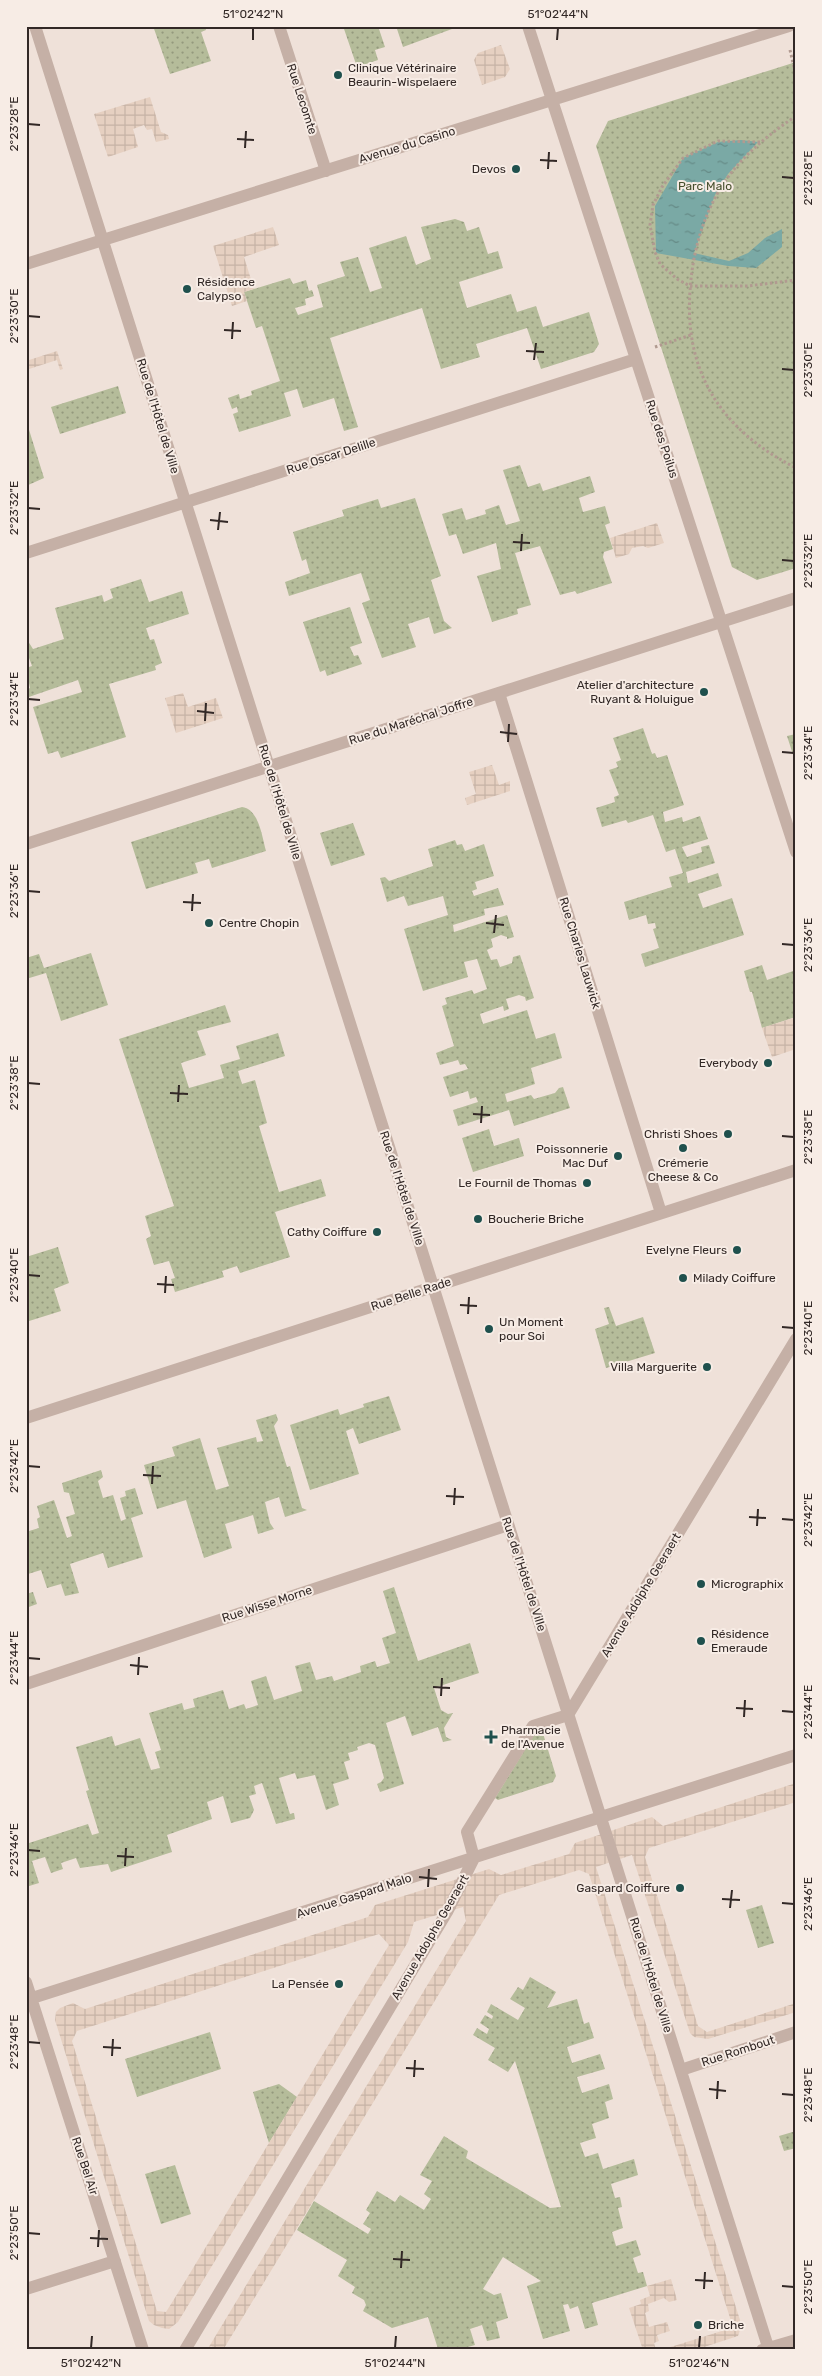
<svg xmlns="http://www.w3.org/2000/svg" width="822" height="2376" font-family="Rubik,sans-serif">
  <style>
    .grass { fill: url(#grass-dots) }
    .plaza { fill: url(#plaza-grid); fill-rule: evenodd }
    .water { fill: url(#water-ripples) }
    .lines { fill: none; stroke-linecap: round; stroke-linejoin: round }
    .path { stroke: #b19a90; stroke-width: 3; stroke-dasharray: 2.5 2.5; stroke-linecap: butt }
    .minor { stroke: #c5b0a6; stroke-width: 12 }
    .ticks { fill: none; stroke: #322826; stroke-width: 2 }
    .poi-dot { fill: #1f504d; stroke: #f7ece5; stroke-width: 2 }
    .labels { text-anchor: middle; stroke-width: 4; stroke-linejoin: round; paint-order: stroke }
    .poi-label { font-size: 12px; fill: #322826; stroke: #f7ece5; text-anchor: end }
    .street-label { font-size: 12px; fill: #322826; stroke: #f7ece5 }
    .park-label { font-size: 12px; fill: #464e2c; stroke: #f7ece5 }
    .neatline { fill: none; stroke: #322826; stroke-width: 2 }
    .ticks-label { font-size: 12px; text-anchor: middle; fill: #322826 }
  </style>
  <defs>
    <pattern id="grass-dots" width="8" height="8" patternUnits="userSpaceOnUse" patternTransform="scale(1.25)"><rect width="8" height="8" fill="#b5bc9a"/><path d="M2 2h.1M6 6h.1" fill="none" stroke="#94997d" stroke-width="1.8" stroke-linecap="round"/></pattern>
    <pattern id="plaza-grid" width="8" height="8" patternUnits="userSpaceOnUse" patternTransform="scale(1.25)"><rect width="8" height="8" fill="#e6d0c1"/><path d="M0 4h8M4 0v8" fill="none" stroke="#c6b3a6"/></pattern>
    <pattern id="water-ripples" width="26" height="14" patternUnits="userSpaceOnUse" patternTransform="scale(1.25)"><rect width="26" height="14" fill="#7aa9a5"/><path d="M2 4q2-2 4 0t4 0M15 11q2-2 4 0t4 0" fill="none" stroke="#658a86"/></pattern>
  </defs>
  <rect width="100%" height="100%" fill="#efe1d9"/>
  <!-- grass -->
  <path class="grass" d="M153,26h52l1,4 -5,2 10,29 -41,13z
    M343,26h35l7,21 -10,3 3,10 -21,7z
    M396,26h55l1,3 -49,18z
    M796,62v506l-39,12 -25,-13 -136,-421 12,-25z
    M455,219l9,3 3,9 12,-4 9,27 10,-3 5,17 -44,14 8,26 44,-14 6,18 19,-6 7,21 46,-15 10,32 -5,8 -53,17 -14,-41 -51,16 4,13 -39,12 -19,-61 -92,30 28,89 -14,4 -10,-33 -31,10 -6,-19 -13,4 7,23 -52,16 -6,-18 5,-2 -1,-5 -5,2 -4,-11 11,-4 1,5 12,-4 -1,-4 29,-10 -18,-55 -6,2 -12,-36 46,-14 3,6 13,-4 3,11 3,-1 2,6 -9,3 1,6 -11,3 3,7 25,-8 -6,-22 28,-9 -5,-14 18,-5 12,35 12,-4 -13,-40 37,-12 10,29 15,-6 -10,-32z
    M118,386l8,27 -66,21 -9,-27z
    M26,420l18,58 -18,8z
    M520,465l8,22 12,-4 3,8 47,-15 5,16 -16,6 4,14 22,-6 5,17 -5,2 8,24 -9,3 -1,5 9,26 -35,11 -2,-3 -15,4 -20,-49 -25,7 16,52 -14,4 1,5 -26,8 -15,-46 24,-7 -5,-26 -33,11 -7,-20 -7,2 -7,-22 20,-6 4,12 20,-6 -1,-4 14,-5 7,20 14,-4 -17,-51z
    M415,498l26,78 -10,4 13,41 8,7 -18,6 -5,-17 -21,7 8,23 -34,11 -20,-55 8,-3 -9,-27 -72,23 -4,-14 25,-9 -4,-14 -4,2 -9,-29 51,-16 -2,-6 36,-11 3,9z
    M141,579l8,23 33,-11 7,23 -43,14 4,12 4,-1 8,24 -7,3 1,4 -47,14 17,53 -65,21 -3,-7 -10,3 -15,-47 49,-15 -4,-12 -52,18v-8l4,-2 -4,-20 6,-2 -6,-16v-12l7,11 31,-10 -9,-31 47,-13 2,7 9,-4 -3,-9z
    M350,607l12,36 -12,4 4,9 4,-1 4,9 -35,12 -2,-6 -5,2 -17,-50z
    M643,728l9,26 3,-1 2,5 10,-3 17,50 -21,7 2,10 17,-5 1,5 17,-6 8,23 -26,8 5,10 15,-5 -1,-5 8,-2 6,18 -29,9 2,11 30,-10 4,13 -24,8 5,14 29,-10 12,37 -99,32 -4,-13 18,-6 -6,-19 3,-1 -1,-5 -7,1 -2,-9 -17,5 -5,-18 48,-15 -3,-10 14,-4 -8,-24 -9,3 -13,-37 -25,8 -2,-3 -24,7 -6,-19 19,-6 -1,-5 5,-2 -10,-25 9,-3 -2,-5 5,-2 -8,-22z
    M796,734v30l-9,-28z
    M242,807c17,2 20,30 24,44l-54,17 -3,-9 -14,4 3,10 -52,16 -15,-47z
    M353,823l12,32 -34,11 -11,-33z
    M455,840l2,5 5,-1 3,7 19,-7 10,32 -19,6 2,7 -5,2 2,5 24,-8 6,17 -20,4 1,6 -32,10 1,7 53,-17 7,22 -7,2v-2l-6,-2 -10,4 2,8 -6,3 4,10 6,-1 3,8 12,-4 1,-6 7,-2 14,43 -8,3 -1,-4 -6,-2 -13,4 3,10 -5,2 -1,-5 -23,8 3,10 44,-14 9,29 19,-6 7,25 -31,10 4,16 -30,10 2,8 24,-7 3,4 21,-6 4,-5 4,-1 7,21 -56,18 -5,-16 -51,16 -5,-16 25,-8 -2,-5 -6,2 -2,-8 -18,6 -7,-20 25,-8 -3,-5 -5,1 -2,-5 -18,5 -4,-12 18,-7 -12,-40 5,-2 -2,-6 27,-8 2,4 13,-5 -10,-30 -13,3 4,15 -45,14 -19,-62 44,-14 -5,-19 -35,10 -4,-10 -17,6 -7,-24 5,-1 4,4 44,-15 -5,-17z
    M91,953l17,52 -47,16 -15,-48 -20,6v-21l13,-4 5,14z
    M762,965l5,15 29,-10v47l-34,11 -10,-36h-2l-6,-21z
    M225,1005l6,17 -34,9 9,24 -25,8 8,25 35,-10 -4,-13 20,-6 -4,-13 42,-13 7,23 -47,15 4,13 13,-4 12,43 -8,3 20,66 42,-13 5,17 -51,16 15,45 -50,16 -3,-7 -15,5 2,6 -49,15 -4,-13 4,-1 -6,-17 -15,4 -8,-26 5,-3 -6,-20 29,-10 -55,-167z
    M489,1129l5,17 25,-8 5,18 -51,16 -11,-34z
    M58,1247l11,36 -15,6 7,22 -35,11v-65z
    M609,1307l7,19 27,-9 12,36 -49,15 -11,-39 14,-5 -5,-16z
    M389,1396l12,34 -42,14 -6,-16 -7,3 13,43 -49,16 -20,-65 48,-16 2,6 24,-8 -1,-3z
    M276,1414l2,6 -4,6 13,41 3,-1 12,42 5,2 -22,7 -6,-20 -14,5 5,21 4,6 -16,5 -5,-19 -28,9 7,24 -28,10 -18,-58 -29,9 -13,-44 31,-9 -3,-9 28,-9 16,52 13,-4 -12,-38 39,-11 1,5 6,-1 -7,-21z
    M101,1470l2,7 -5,4 5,17 10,-3 8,26 5,-2 -6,-21 6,-2 -1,-5 10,-3 8,26 -12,4 12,39 -35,11 -5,-15 -33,11 9,29 -14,3 -4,-12 -14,4 -6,-18 -13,4 -2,-52 3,9 10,-3 -2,-9 3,-2 -3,-11 17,-6 13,38 5,-2 -6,-19 9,-3 -6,-21 -5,-1 -2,-9z
    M394,1587l24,74 52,-18 9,30 -45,15 7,22 7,4 5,-1 -9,15 2,9 6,3 -9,2 -5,-15 -26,9 -7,-20 -19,7 18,61 -24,8 -3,-8 4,-2 3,-4 -9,-33 -6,-2 -12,4 1,3 -10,3 2,7 -6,2 5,17 -16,5 6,21 -13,5 -11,-35 -18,4 -2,-6 -16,5 11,36 4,-1 1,6 -19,5 -14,-41 -8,3 2,8 -7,2 5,14 -4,8 -19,5 -8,-27 -16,6 5,17 -45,16 5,17 -61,20 -3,-8 -28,4 -4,-10 -15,5 2,6 -12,4 -6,-16 -13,4 7,22 -13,4v-43l62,-20 4,11 7,-2 -13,-42 3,-1 -13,-43 36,-11 3,10 25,-8 11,32 9,-2 -5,-16 6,-2 -12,-37 33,-10 2,7 11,-3 -2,-8 30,-9 6,19 15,-5 2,5 12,-4 -7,-24 15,-5 8,24 28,-9 -7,-25 15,-4 6,18 16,-4 2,5 27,-9 -1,-6 15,-5 2,6 13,-4 -8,-25 14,-5 -13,-42z
    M33,1592l4,12 -11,4v-14z
    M537,1730h5l14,46 -3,6 -55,18 -3,-2z
    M762,1905l12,38 -16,5 -12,-38z
    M530,1977l26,15 -9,16 30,-9 7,25 5,-2 5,16 -27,9 5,16 28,-9 5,15 -28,8 5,16 27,-9 4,15 -8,3 4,16 -17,6 4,14 -16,5 5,14 13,-4 5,16 31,-10 4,16 -27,9 4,14 5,-1 2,10 -4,1 5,20 -11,4 4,14 20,-6 5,15 -8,3 5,15 5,-1 4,14 -55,17 6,22 -13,4 -7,-23 -8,3 -2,-5 -5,1 7,26 -27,8 -16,-53 14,-5 -38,-24 -20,32 11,6 7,-2 7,25 -12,4 4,16 -13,3 -5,-16 -12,4 5,16 -18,5 -19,-1 -10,-32 -36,11 -29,-17 3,-6 -2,-5 -12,-7 3,-6 -17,-11 9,-16 -50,-30 17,-29 54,33 3,-5 -8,-5 7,-11 -4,-3 11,-19 18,11 5,-7 24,15 7,-11 -7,-5 8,-13 -12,-6 24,-39 24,15 -2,7 84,50 11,-1 -46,-146 -7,11 -20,-12 7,-12 -22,-13 4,-7 10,6 2,-5 -9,-6 5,-8 7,4 1,-3 -6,-4 4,-8 27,16 7,-12 -15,-9 8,-12 5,3z
    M210,2032l11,37 -84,28 -12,-38z
    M279,2084l18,13 -28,46 -16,-51z
    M796,2131v17l-12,3 -5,-15z
    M175,2165l16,49 -30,10 -16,-50z"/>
  <!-- plaza -->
  <path class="plaza" d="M501,45l9,24 -5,8 -23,8 -8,-25 4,-7z
    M150,97l11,35 7,3 1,4 -13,3 -4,-13 -5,1 -3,-5 -11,4 5,18 -30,10 -14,-43z
    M273,227l6,18 -35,12 10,32 -10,3 3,9 -15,5 -19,-60z
    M57,351l6,18 -3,1 -3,-10 -31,10v-9z
    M657,523l7,20 -16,5 -5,-2 -11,2 -3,6 -13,4 -6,-20z
    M183,693l5,14 28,-9 7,20 -47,15 -11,-35z
    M492,765l7,20 11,-4v10l-43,14 -2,-7 11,-4 -7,-22z
    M796,1017v32l-24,8 -10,-29z
    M796,1783l-3,2 3,4v13l-147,46 -4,9 53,169 9,6 89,-29v9l-88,27 -14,-2 -4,-4 -58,-178 -36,12 144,453 1,7 -3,9 -43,14h-34l64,-20 6,-9 -142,-447 -10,-4 -80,25 -276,455h-9l1,-2 -4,-2 -4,4 259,-429 -3,-14 -49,15 -6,20 -230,380 -9,7 -7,-1 -8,-3 -5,-4 -94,-301 1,-8 4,-4 13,-5 12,6 283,-92 7,-12 114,-36 12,6 68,-21 6,-11 77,-26 11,9zM379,1934l10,11 -208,343 -15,24 -9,-1 -85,-270 5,-10z
    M671,2279l6,21 -8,2 -5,-4 -16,6 1,7 -4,2 4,14 18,-5 3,9 -13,4 2,6 -5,2 2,7h-13l-14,-42 12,-4 -1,-4 10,-4 -3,-10z"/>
  <!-- water -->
  <path class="water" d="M741,140l17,2 -30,32 -13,21 -21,58 35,8 19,-8 17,-15 17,-9v18l-26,21 -28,-2 -72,-13 -1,-47 28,-48 35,-16z"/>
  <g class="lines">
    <!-- path -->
    <path class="path" d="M790,50l6,26
      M796,116c-31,21 -62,46 -80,80 -16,30 -24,62 -26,95 -6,83 33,140 106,177
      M760,142l-42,-1 -35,17 -21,29 -9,18 -3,20 5,27 5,12 17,15 13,7h58l48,-6
      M655,347l36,-12"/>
    <!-- minor -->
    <path class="minor" d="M35,26l734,2324
      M279,26l47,145
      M528,26l268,826
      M26,264l763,-238
      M26,553l610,-194
      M499,693l162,520
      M26,844l770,-246
      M26,1418l770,-248
      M26,1684l482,-159
      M26,1982l117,368
      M26,2000l770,-245
      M681,2070l115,-38
      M26,2289l89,-28
      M185,2350l262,-438 27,-54 -7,-26 66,-106 35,-11 228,-376
      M762,2350l34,-10"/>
  </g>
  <!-- ticks -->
  <path class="ticks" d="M253,40v-12M557,40l1,-12M28,124l12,1M237,139l17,1M245,148l1,-17M540,160l17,1M548,169l1,-17M782,177l12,1M28,316l12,1M224,330l17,1M232,339l1,-17M526,351l18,1M534,360l2,-17M782,369l12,1M28,508l12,1M210,520l18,2M218,530l2,-18M513,542l17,1M521,551l1,-17M782,560l12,1M28,699l12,1M197,711l17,2M205,721l1,-18M500,732l17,2M508,742l1,-18M782,752l12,1M28,891l12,1M183,902l18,1M192,911l1,-17M486,923l18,2M494,933l2,-18M782,944l12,1M28,1083l12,1M170,1093l18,1M178,1102l1,-17M473,1114l17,1M481,1123l1,-17M782,1136l12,1M28,1275l12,1M157,1284l17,1M165,1293l1,-17M460,1305l17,1M468,1314l1,-17M782,1327l12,1M28,1466l12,1M143,1475l18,1M152,1484l1,-18M446,1496l18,1M454,1505l1,-17M749,1517l17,1M782,1519l12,1M757,1526l1,-17M28,1658l12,1M130,1665l18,2M138,1675l1,-18M433,1687l17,1M441,1696l1,-18M736,1708l17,1M782,1711l12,1M744,1717l1,-17M28,1850l12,1M117,1856l17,1M125,1866l1,-18M419,1877l18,2M428,1887l1,-18M722,1899l18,1M782,1903l12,1M730,1908l2,-18M28,2042l12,1M103,2047l18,1M112,2056l1,-17M406,2068l18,1M414,2077l1,-17M709,2089l17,2M782,2094l12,1M717,2099l1,-18M28,2233l12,1M90,2238l18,1M98,2247l1,-17M393,2259l17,1M401,2268l1,-17M695,2280l18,1M782,2286l12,1M704,2289l1,-17M91,2348l1,-12M395,2348l1,-12M699,2348l1,-12"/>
  <!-- markers -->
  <g class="poi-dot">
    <circle cx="338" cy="75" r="5"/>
    <circle cx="516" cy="169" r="5"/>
    <circle cx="187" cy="289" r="5"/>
    <circle cx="704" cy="692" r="5"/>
    <circle cx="209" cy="923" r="5"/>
    <circle cx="768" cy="1063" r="5"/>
    <circle cx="728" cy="1134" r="5"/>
    <circle cx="683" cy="1148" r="5"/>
    <circle cx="618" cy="1156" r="5"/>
    <circle cx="587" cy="1183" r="5"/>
    <circle cx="478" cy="1219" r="5"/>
    <circle cx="377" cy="1232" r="5"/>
    <circle cx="737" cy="1250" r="5"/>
    <circle cx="683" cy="1278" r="5"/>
    <circle cx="489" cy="1329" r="5"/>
    <circle cx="707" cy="1367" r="5"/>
    <circle cx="701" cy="1584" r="5"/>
    <circle cx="701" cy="1641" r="5"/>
    <path d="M488.5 1729.5h5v5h5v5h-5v5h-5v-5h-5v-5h5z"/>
    <circle cx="680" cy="1888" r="5"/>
    <circle cx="339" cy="1984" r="5"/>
    <circle cx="698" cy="2325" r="5"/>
  </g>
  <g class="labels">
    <!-- poi labels -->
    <g class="poi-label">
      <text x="348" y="72" text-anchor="start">Clinique Vétérinaire<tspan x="348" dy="14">Beaurin-Wispelaere</tspan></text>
      <text x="506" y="173">Devos</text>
      <text x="197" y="286" text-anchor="start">Résidence<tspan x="197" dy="14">Calypso</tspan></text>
      <text x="694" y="689">Atelier d'architecture<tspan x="694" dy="14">Ruyant &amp; Holuigue</tspan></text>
      <text x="219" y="927" text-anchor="start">Centre Chopin</text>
      <text x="758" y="1067">Everybody</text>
      <text x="718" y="1138">Christi Shoes</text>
      <text x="608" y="1153">Poissonnerie<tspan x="608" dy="14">Mac Duf</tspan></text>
      <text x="683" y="1167" text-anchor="middle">Crémerie<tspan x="683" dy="14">Cheese &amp; Co</tspan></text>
      <text x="577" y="1187">Le Fournil de Thomas</text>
      <text x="488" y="1223" text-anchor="start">Boucherie Briche</text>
      <text x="367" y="1236">Cathy Coiffure</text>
      <text x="727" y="1254">Evelyne Fleurs</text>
      <text x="693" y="1282" text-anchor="start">Milady Coiffure</text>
      <text x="499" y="1326" text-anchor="start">Un Moment<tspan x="499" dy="14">pour Soi</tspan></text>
      <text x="697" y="1371">Villa Marguerite</text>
      <text x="711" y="1588" text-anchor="start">Micrographix</text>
      <text x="711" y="1638" text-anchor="start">Résidence<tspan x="711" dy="14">Emeraude</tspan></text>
      <text x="501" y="1734" text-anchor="start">Pharmacie<tspan x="501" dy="14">de l'Avenue</tspan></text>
      <text x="670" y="1892">Gaspard Coiffure</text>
      <text x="329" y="1988">La Pensée</text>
      <text x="708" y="2329" text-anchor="start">Briche</text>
    </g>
    <!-- street labels -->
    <g class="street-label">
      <text transform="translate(302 99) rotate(72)" y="4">Rue Lecomte</text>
      <text transform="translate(407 145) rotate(-17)" y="4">Avenue du Casino</text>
      <text transform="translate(158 416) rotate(73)" y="4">Rue de l'Hôtel de Ville</text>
      <text transform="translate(662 439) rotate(72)" y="4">Rue des Poilus</text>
      <text transform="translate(331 456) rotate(-18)" y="4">Rue Oscar Delille</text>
      <text transform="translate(411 721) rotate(-18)" y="4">Rue du Maréchal Joffre</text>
      <text transform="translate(280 802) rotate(73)" y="4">Rue de l'Hôtel de Ville</text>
      <text transform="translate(580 953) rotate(73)" y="4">Rue Charles Lauwick</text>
      <text transform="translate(402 1188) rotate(72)" y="4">Rue de l'Hôtel de Ville</text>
      <text transform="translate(411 1294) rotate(-18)" y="4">Rue Belle Rade</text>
      <text transform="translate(524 1574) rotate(72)" y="4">Rue de l'Hôtel de Ville</text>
      <text transform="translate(641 1595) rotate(-59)" y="4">Avenue Adolphe Geeraert</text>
      <text transform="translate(267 1604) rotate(-18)" y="4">Rue Wisse Morne</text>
      <text transform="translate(354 1896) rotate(-18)" y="4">Avenue Gaspard Malo</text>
      <text transform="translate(430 1937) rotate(-60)" y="4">Avenue Adolphe Geeraert</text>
      <text transform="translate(651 1975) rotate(73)" y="4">Rue de l'Hôtel de Ville</text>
      <text transform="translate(738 2051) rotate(-18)" y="4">Rue Rombout</text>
      <text transform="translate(85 2166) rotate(72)" y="4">Rue Bel Air</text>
    </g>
    <!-- park labels -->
    <g class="park-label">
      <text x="705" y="190">Parc Malo</text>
    </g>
  </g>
  <!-- border -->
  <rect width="822" height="2376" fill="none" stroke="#f7ece5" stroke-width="55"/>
  <rect x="28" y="28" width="766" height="2320" class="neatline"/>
  <g class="ticks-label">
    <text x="253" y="18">51°02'42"N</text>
    <text x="558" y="18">51°02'44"N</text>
    <text transform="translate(14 124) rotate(-90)" y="4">2°23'28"E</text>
    <text transform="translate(808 178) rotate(-90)" y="4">2°23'28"E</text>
    <text transform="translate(14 316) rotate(-90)" y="4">2°23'30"E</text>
    <text transform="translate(808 370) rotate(-90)" y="4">2°23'30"E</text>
    <text transform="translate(14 508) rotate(-90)" y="4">2°23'32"E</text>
    <text transform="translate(808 561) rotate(-90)" y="4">2°23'32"E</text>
    <text transform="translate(14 699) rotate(-90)" y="4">2°23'34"E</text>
    <text transform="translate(808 753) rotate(-90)" y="4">2°23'34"E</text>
    <text transform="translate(14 891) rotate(-90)" y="4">2°23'36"E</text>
    <text transform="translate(808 945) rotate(-90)" y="4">2°23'36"E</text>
    <text transform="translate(14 1083) rotate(-90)" y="4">2°23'38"E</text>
    <text transform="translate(808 1137) rotate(-90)" y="4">2°23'38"E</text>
    <text transform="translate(14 1275) rotate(-90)" y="4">2°23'40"E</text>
    <text transform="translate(808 1328) rotate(-90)" y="4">2°23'40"E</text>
    <text transform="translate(14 1466) rotate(-90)" y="4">2°23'42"E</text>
    <text transform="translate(808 1520) rotate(-90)" y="4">2°23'42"E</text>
    <text transform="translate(14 1658) rotate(-90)" y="4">2°23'44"E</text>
    <text transform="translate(808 1712) rotate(-90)" y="4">2°23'44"E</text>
    <text transform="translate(14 1850) rotate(-90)" y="4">2°23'46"E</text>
    <text transform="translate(808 1904) rotate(-90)" y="4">2°23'46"E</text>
    <text transform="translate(14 2042) rotate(-90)" y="4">2°23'48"E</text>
    <text transform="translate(808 2095) rotate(-90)" y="4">2°23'48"E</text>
    <text transform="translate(14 2233) rotate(-90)" y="4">2°23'50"E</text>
    <text transform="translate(808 2287) rotate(-90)" y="4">2°23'50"E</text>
    <text x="91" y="2367">51°02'42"N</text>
    <text x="395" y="2367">51°02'44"N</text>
    <text x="699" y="2367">51°02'46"N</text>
  </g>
</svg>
